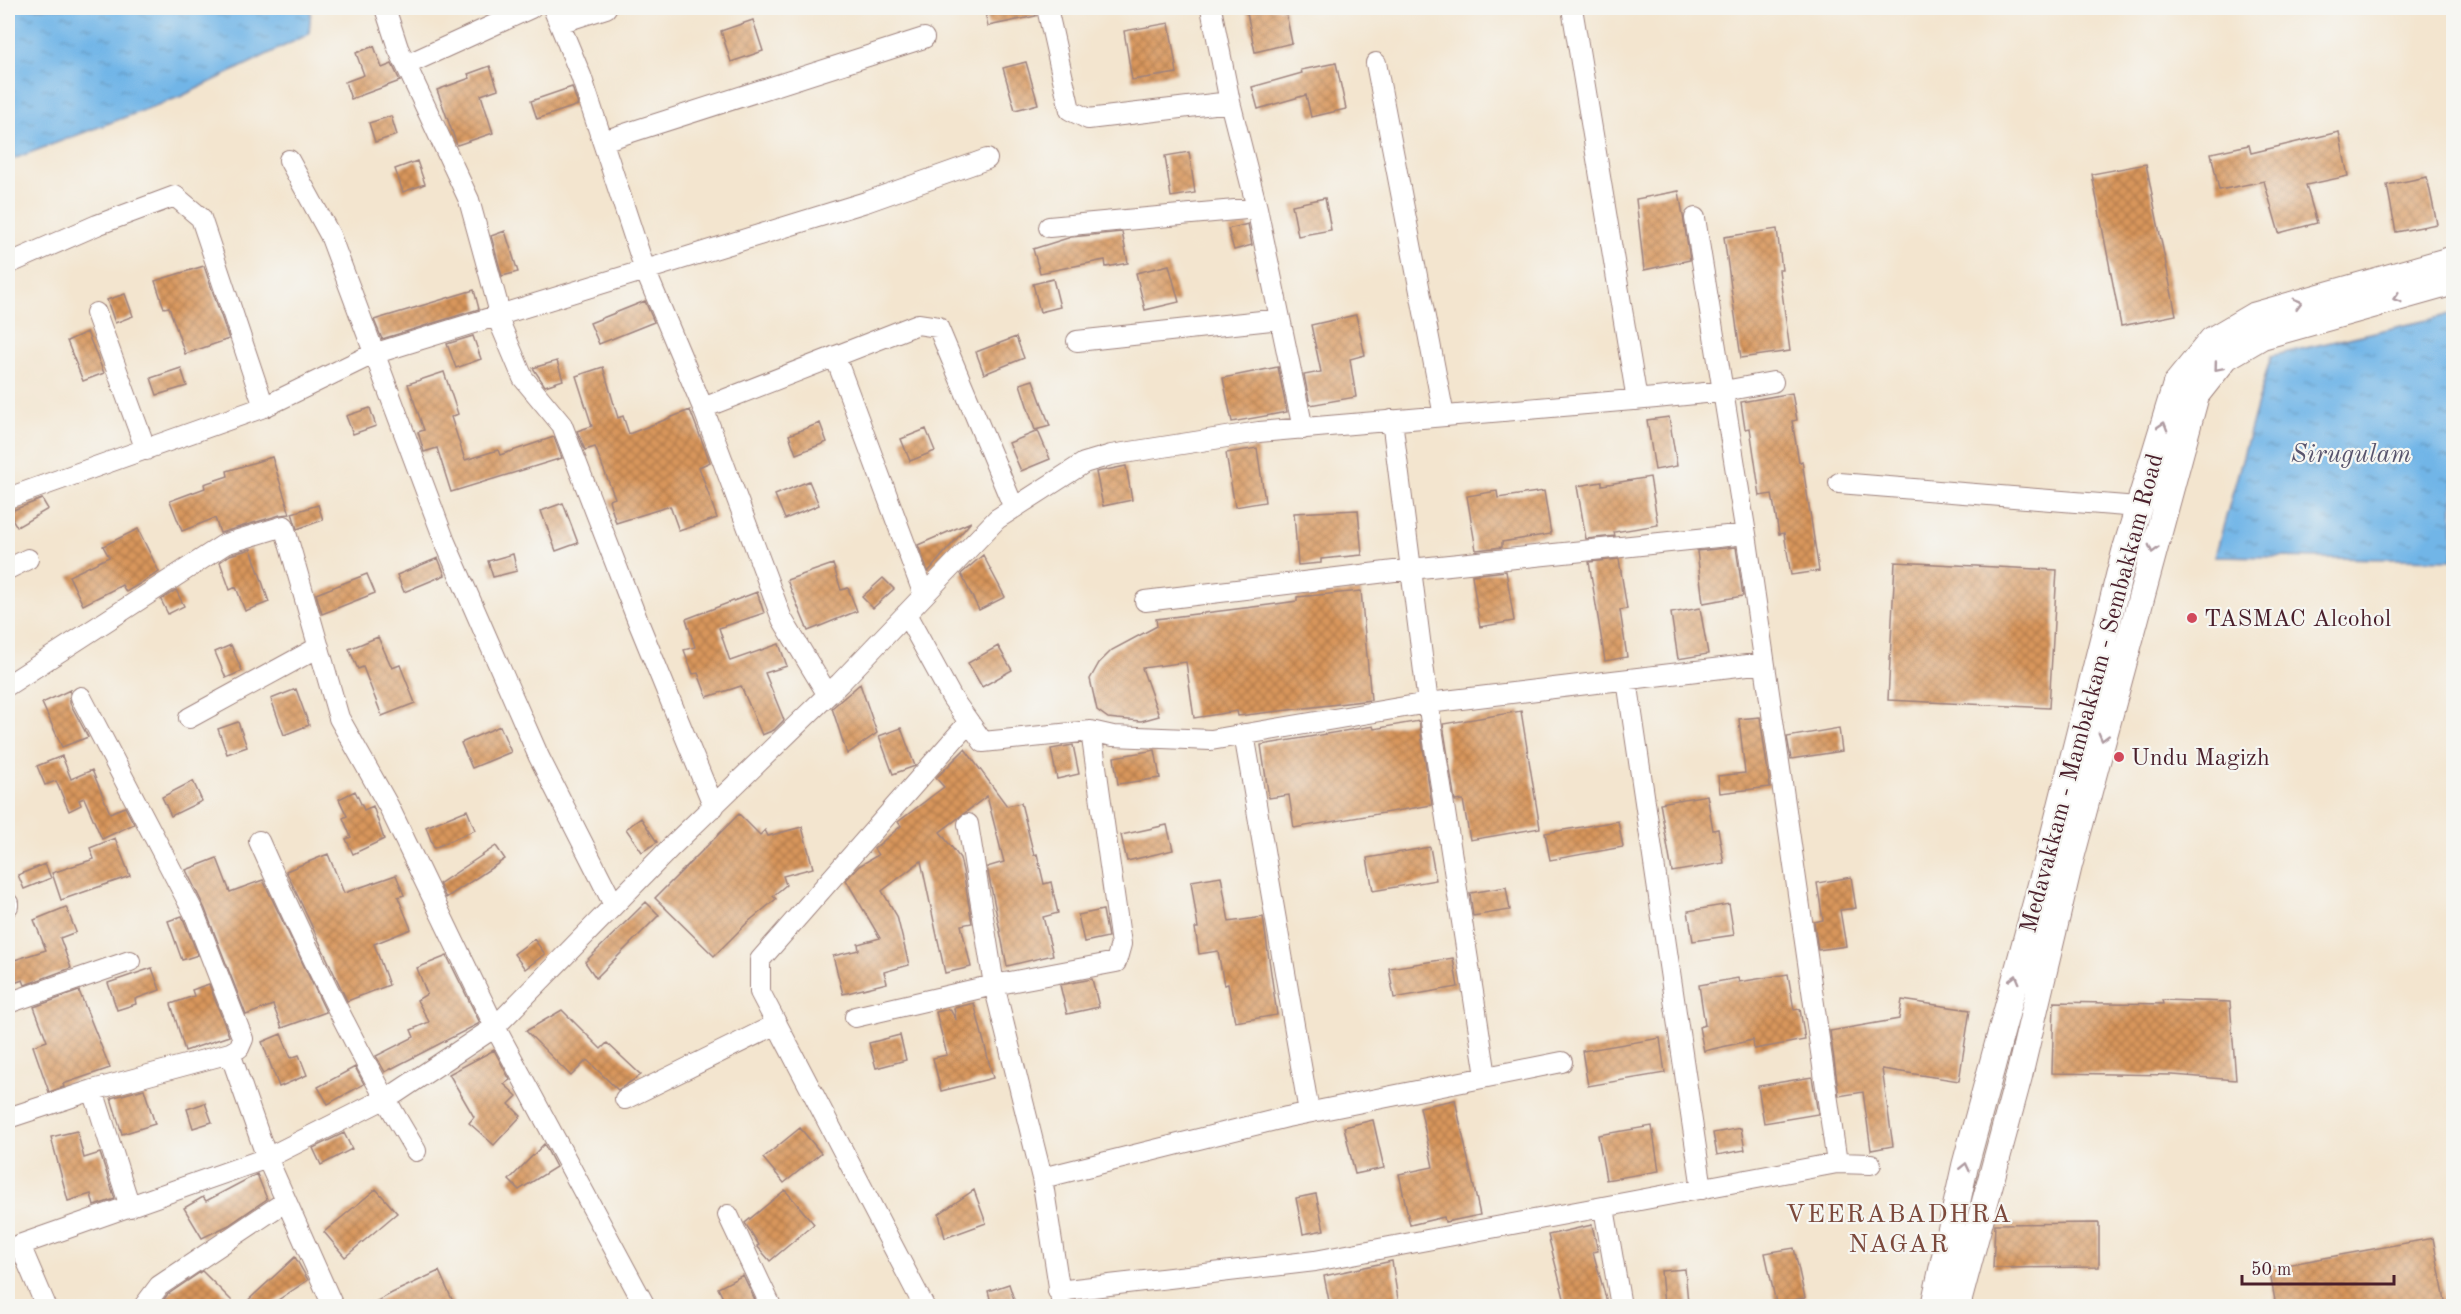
<svg xmlns="http://www.w3.org/2000/svg" width="2461" height="1314" font-family="'Old Standard TT',serif">
  <style>
    .water { fill: url(#water-ripples); stroke: #5e6a89; stroke-width: 1.5 }
    .building { fill: url(#building-cross-hatch) }
    .lines { fill: none; stroke-linecap: round; stroke-linejoin: round }
    .minor-casing { stroke: #9e827d; stroke-width: 22 }
    .major-casing { stroke: #9e827d; stroke-width: 28 }
    .minor { stroke: #fff; stroke-width: 20 }
    .major { stroke: #fff; stroke-width: 26 }
    .oneway { stroke: #ae9aa0 }
    .poi-dot { fill: #d1495b; stroke: #f6f6f2; stroke-width: 2 }
    .labels { text-anchor: middle; stroke-width: 4.5; stroke-linejoin: round; paint-order: stroke }
    .poi-label { font-size: 24px; fill: #4a1f2b; stroke: #f6f6f2; text-anchor: start }
    .street-label { font-size: 24px; fill: #4a1f2b; stroke: #f6f6f2 }
    .water-label { font-size: 26px; font-style: italic; fill: #58546d; stroke: #f6f6f2 }
    .neighbourhood-label { font-size: 26px; letter-spacing: 1.5px; fill: #7c493c; stroke: #f6f6f2 }
  </style>
  <defs>
    <pattern id="water-ripples" width="26" height="14" patternUnits="userSpaceOnUse" patternTransform="scale(1.5)"><rect width="26" height="14" fill="#71b5e7"/><path d="M2 4q2-2 4 0t4 0M15 11q2-2 4 0t4 0" fill="none" stroke="#5f93bb"/></pattern>
    <pattern id="building-cross-hatch" width="8" height="8" patternUnits="userSpaceOnUse" patternTransform="scale(1.5)"><rect width="8" height="8" fill="#d8965b"/><path d="M0 0l8 8M0 8l8-8" fill="none" stroke="#b17a4b"/></pattern>
  </defs>
  <rect width="100%" height="100%" fill="#f6f6f2"/>
  <filter id="ink" filterUnits="userSpaceOnUse"><feTurbulence type="fractalNoise" baseFrequency=".0167" numOctaves="2"/><feDisplacementMap in="SourceGraphic" scale="12" xChannelSelector="R" yChannelSelector="G"/><feConvolveMatrix kernelMatrix="1 2 1 2 8 2 1 2 1" color-interpolation-filters="sRGB"/></filter>
  <filter id="wash" filterUnits="userSpaceOnUse"><feTurbulence type="fractalNoise" baseFrequency=".008" numOctaves="4" result="noise"/><feDisplacementMap in="SourceGraphic" scale="24" xChannelSelector="R" yChannelSelector="G"/><feGaussianBlur stdDeviation="1.35" result="paint"/><feColorMatrix in="noise" values="0 0 0 0 0 0 0 0 0 0 0 0 0 0 0 0 0 1.4 0 .05"/><feComposite in="paint" operator="in"/></filter>
  <g filter="url(#wash)">
    <rect width="100%" height="100%" fill="#f3e5cf"/>
    <!-- water -->
    <path class="water" d="M8,8h303l-2,26 -127,62 -174,65z
      M2453,314v246l-238,-4 56,-200z"/>
    <g id="blocks">
      <!-- building -->
      <path class="building" d="M984,8h51l1,8 -48,10z
        M1246,8h39l7,35 -37,9z
        M753,20l10,31 -32,11 -10,-31z
        M1169,23l8,50 -45,7 -8,-49z
        M374,46l8,22 10,-4 8,17 -49,18 -6,-17 19,-7 -8,-22z
        M1026,62l12,42 -23,6 -12,-42z
        M1336,63l10,46 -35,8 -5,-22 -48,14 -6,-22 50,-14 -1,-3z
        M490,66l8,23 -17,6 12,38 -36,12 -20,-55 33,-12 -2,-4z
        M572,87l6,18 -41,14 -6,-18z
        M391,116l6,19 -22,7 -6,-19z
        M2339,132l9,44 -42,9 11,38 -38,10 -15,-52 -45,9 -8,-37 38,-8 2,8z
        M1189,152l6,41 -24,4 -6,-41z
        M417,161l8,23 -22,8 -8,-23z
        M2146,164l30,151 -55,11 -29,-152z
        M2427,177l10,47 -41,8 -9,-47z
        M1679,191l11,69 -46,10 -8,-71z
        M1325,198l6,32 -33,6 -6,-31z
        M1248,224l4,21 -18,5 -6,-21z
        M1777,229l5,41h-3l11,81 -49,7 -17,-121z
        M505,231l13,41 -16,4 -11,-40z
        M1122,232l6,31 -22,4 -1,-7 -65,13 -7,-24 38,-12z
        M1169,265l10,37 -34,8 -9,-37z
        M204,266l25,73 -44,15 -16,-47 -5,1 -9,-27z
        M1053,279l7,28 -20,5 -7,-28z
        M474,290l5,19 -97,30 -8,-19z
        M125,294l8,22 -18,7 -8,-23z
        M645,301l9,21 -55,22 -9,-21z
        M1356,315l9,40 -15,4 6,38 -46,8 -6,-30 17,-3 -10,-47z
        M87,332l17,41 -21,8 -16,-40z
        M473,336l8,23 -25,9 -9,-24z
        M1016,337l8,21 -40,16 -8,-22z
        M557,361l6,19 -18,6 -12,-18z
        M603,367l15,51 5,-2 6,18 61,-24 20,52 -11,5 18,51 -38,13 -9,-25 -54,17 -7,-23 6,-2 -20,-51 -10,3 -8,-19 15,-5 -16,-50z
        M1278,367l9,45 -55,10 -9,-44z
        M181,368l6,18 -30,9 -6,-17z
        M444,372l14,42 -7,3 14,43 33,-10 2,5 54,-18 8,21 -111,34 -14,-44 -13,4 -6,-20 6,-2 -16,-46z
        M1033,380l17,46 -15,4 -15,-46z
        M1792,393l5,27 -5,1 7,41 3,-1 17,110 -28,4 -7,-42 -5,1 -7,-40 -12,2 -10,-68 -5,1 -4,-27z
        M370,408l6,18 -23,8 -7,-18z
        M1669,417l8,49 -22,4 -8,-50z
        M820,423l7,19 -31,12 -7,-19z
        M926,429l9,22 -25,10 -9,-22z
        M1038,431l12,28 -29,12 -12,-28z
        M1257,448l8,54 -30,5 -9,-54z
        M272,457l18,57 -10,1 -60,18 -5,-15 -33,13 -12,-30 35,-13 -1,-4 24,-8 -1,-5z
        M1126,466l6,34 -29,6 -7,-34z
        M1650,477l8,48 -44,7 1,4 -29,3 -9,-53 25,-4v3z
        M809,481l10,24 -34,14 -10,-24z
        M1497,491l1,7 46,-7 7,43 -49,8v5l-26,3 -9,-54z
        M42,499l6,10 -31,18 -9,-15z
        M563,503l15,40 -22,8 -15,-40z
        M318,505l5,15 -26,9 -5,-16z
        M1358,510l4,45 -41,4v4l-23,2 -4,-52z
        M971,522l-43,50 -10,-27z
        M138,529l21,43 -33,20 -4,-7 -39,20 -14,-29 40,-19 -6,-11z
        M1736,547l7,49 -40,7 -6,-52z
        M251,549l18,53 -24,9 -9,-24 -6,3 -10,-28 10,-7z
        M513,554l4,17 -24,6 -5,-16z
        M983,555l22,42 -26,13 -18,-36z
        M438,558l7,17 -41,17 -7,-17z
        M1619,559l8,50 -7,1 7,47 -22,4 -16,-99z
        M1895,562l162,8 -8,138 -161,-8z
        M833,564l8,26 7,-2 9,23 -49,20 -21,-51z
        M1506,571l8,50 -34,6 -8,-52z
        M367,574l8,19 -53,21 -6,-20z
        M883,578l11,11 -21,19 -11,-11z
        M176,590l8,16 -16,8 -7,-14z
        M1361,591l10,109 -133,16 -1,-5 -43,7 -8,-56 -44,6 17,48 -18,5 -24,-2 -9,-1 -11,-8 -7,-31 9,-16 13,-13 45,-24 -1,-7 113,-14 28,-4v-4z
        M757,592l7,21 -45,15 11,33 49,-17 8,22 -22,7 19,47 -10,10 -12,5 -21,-49 -34,11 -9,-24 -5,1 -9,-24 11,-3 -9,-28z
        M1700,608l8,46 -30,5 -7,-46z
        M378,637l14,31 8,-3 15,38 -33,13 -19,-49 -5,2 -9,-20z
        M231,645l11,26 -16,7 -11,-26z
        M998,646l14,24 -30,17 -14,-24z
        M860,684l17,49 -30,21 -15,-46z
        M296,689l13,36 -25,10 -13,-36z
        M70,690v13l18,34 -26,10 -20,-44z
        M1521,711l19,117 -70,12 -7,-40 -8,1 -12,-77z
        M1760,717l10,70 -50,6 -2,-17 27,-3 -6,-54z
        M1419,721l13,84 -138,23 -5,-33 -20,3 -8,-53 112,-19 1,3z
        M238,722l9,25 -20,7 -9,-25z
        M500,726l11,26 -39,16 -11,-25z
        M901,728l14,38 -22,8 -14,-38z
        M1839,728l3,23 -51,8 -4,-22z
        M1073,745l6,29 -22,5 -6,-30z
        M965,749l42,57 14,-3 13,52 3,-1 7,30 7,-2 7,31 -15,4 10,38 -46,11 -20,-99 17,-5 -17,-66 -47,36 20,26 3,13 9,52 -11,2 10,42 -26,6 -24,-112 -39,30 15,25 12,49 -25,7 3,11 -44,11 -10,-38 26,-6 -1,-6 22,-6 -34,-58 13,-14 19,-11 -4,-6 27,-23 -3,-4 46,-35 -8,-9z
        M1155,750l5,28 -42,6 -4,-27z
        M62,756l9,23 21,-9 18,43 15,-6 9,17 -32,15 -18,-41 -5,2 2,5 -12,6 -13,-30 -11,4 -8,-19z
        M193,781l9,20 -31,15 -9,-19z
        M355,791l9,19 9,-4 11,33 -31,15 -7,-15 5,-2 -8,-19 4,-2 -8,-17z
        M1707,795l6,35 5,-1 6,34 -52,9 -12,-69z
        M467,810l8,20 -41,18 -8,-21z
        M739,814l21,21 5,-5 3,6 34,-9 11,41 -30,8 3,9 -13,11 3,3 -28,23 -34,34 -59,-58z
        M641,818l16,24 -15,10 -16,-23z
        M1618,821l5,26 -73,13 -5,-27z
        M1167,825l6,25 -46,11 -6,-26z
        M115,838l15,38 -69,24 -9,-27 42,-14 -4,-11z
        M496,846l9,13 -59,39 -7,-14z
        M1430,847l6,33 -63,11 -6,-33z
        M328,854l16,39 52,-18 8,20 -6,2 13,32 -37,15 15,41 -42,16 -61,-130z
        M217,858l13,34 33,-12 63,132 -44,16 -9,-23 -27,10 -41,-106 -19,-39z
        M45,864l6,14 -27,11 -6,-14z
        M1221,876l8,46 34,-5 14,98 -42,7 -7,-38 -4,1 -6,-34 -19,3 -4,-26h3l-7,-47z
        M1851,877l5,31 -16,2 6,36 -28,4 -4,-28 9,-2 -6,-37z
        M1506,887l4,23 -37,6 -3,-23z
        M646,902l13,13 -63,63 -11,-16z
        M1729,904l5,31 -41,6 -5,-30z
        M66,907l10,25 -16,6 11,30 -46,17 -2,-5 -15,5v-23l38,-12 -12,-30z
        M1103,910l5,27 -24,5 -6,-27z
        M182,916l16,39 -16,5 -14,-39z
        M534,939l11,15 -20,15 -11,-15z
        M447,956l33,67 -95,49 -9,-16 38,-19 -3,-7 18,-8 -12,-22 10,-6 -10,-26z
        M1453,958l5,29 -64,11 -5,-30z
        M152,968l8,22 -25,9 1,5 -19,6 -9,-27z
        M1788,974l6,36 6,-1 5,31 -51,9 -1,-9 -49,11 -5,-24 6,-2 -6,-40 39,-7 1,4z
        M1092,979l7,28 -32,7 -7,-29z
        M209,984l20,52 -44,15 -14,-47 23,-8 -2,-6z
        M79,991l31,77 -47,16 1,3 -15,5 -16,-46 14,-5 -13,-34z
        M1902,1000l68,10 -11,71 -77,-12 11,77 -22,4 -8,-58 -24,4 -9,-65 69,-12z
        M2162,1000l68,2 6,78 -63,-5 -121,-2 2,-71 109,2z
        M974,1003l19,75 -52,13 -8,-33 14,-3 -11,-43 14,-3 6,11 -2,-12z
        M562,1010l39,39 6,-6 34,32 -23,15 -31,-30 -16,16 -45,-45z
        M281,1034l10,24 8,-3 8,20 -28,12 -17,-45z
        M900,1035l6,25 -30,8 -7,-25z
        M1660,1038l5,35 -77,13 -6,-35z
        M494,1050l16,30 -6,4 13,12 -8,8 12,12 -27,29 -25,-22 5,-6 -25,-43z
        M355,1067l9,17 -36,20 -10,-17z
        M1812,1077l6,37 -54,9 -6,-37z
        M144,1089l11,35 -33,10 -11,-36z
        M1455,1100l25,115 -35,7 -1,-5 -34,8 -11,-51 34,-7 -13,-60z
        M205,1103l7,19 -19,6 -6,-19z
        M1373,1120l11,48 -29,6 -11,-47z
        M1652,1126l7,45 -53,9 -8,-45z
        M800,1128l21,25 -37,30 -21,-25z
        M1741,1128l4,22 -28,5 -4,-22z
        M77,1131l7,27 16,-5 15,46 -21,7 -3,-12 -23,7 -17,-64z
        M344,1133l8,16 -31,16 -8,-17z
        M544,1144l12,23 -37,23 -10,-10z
        M257,1174l10,25 -38,26 -27,13 -18,-30 19,-11 3,4z
        M376,1189l21,24 -52,44 -21,-25z
        M785,1190l29,34 -44,37 -13,-15 2,-1 -14,-22z
        M974,1190l12,33 -41,15 -6,-24z
        M1316,1194l8,36 -21,4 -7,-36z
        M2099,1223v44l-106,1 2,-44z
        M1592,1225l6,26 -5,1 14,50 -19,4h-22l-18,-71z
        M2433,1238l13,68h-170l-7,-38z
        M1794,1248l11,50 -29,5 -11,-50z
        M295,1257l13,23 -39,26h-27z
        M1392,1261l7,45h-69l-6,-30z
        M1685,1269l3,34 -24,2 -3,-34z
        M202,1271l35,35h-78l8,-11z
        M439,1271l16,35h-87l24,-13z
        M743,1275l15,31h-31l-9,-18z
        M1009,1284l7,22h-24l-4,-15z"/>
    </g>
  </g>
  <g filter="url(#ink)">
    <use href="#blocks" fill-opacity="0" stroke="#9e827d" stroke-width="1.5"/>
    <g class="lines">
      <defs>
        <path id="minor" d="M385,8l13,40 71,152 31,113
          M553,8l28,68 64,194 58,138 79,211 46,76
          M1047,8l23,102 18,9 142,-17 -19,-94
          M1572,8l65,392
          M559,23l47,-15
          M1376,63l68,353
          M406,65l125,-57
          M1230,102l27,106 46,221
          M603,141l321,-103
          M289,160l41,75 115,307 94,215 75,148
          M1695,218l51,316 91,629
          M1049,227l208,-19
          M8,264l89,-39 78,-29 26,22 63,189
          M96,313l50,137
          M496,314l27,64 39,47 75,194 77,188
          M1077,341l203,-22
          M835,356l89,239
          M703,408l215,-84 20,3 76,181
          M1392,420l36,283 58,373
          M1839,483l299,24
          M8,498l256,-91 109,-53 493,-152 121,-43
          M8,569l20,-10
          M1145,601l266,-32 335,-35
          M906,614l46,84 31,44 108,-11 22,5 98,4 217,-37 336,-40
          M1627,680l75,509
          M8,685l217,-141 59,-18 55,192 50,89 106,220 150,279
          M189,718l130,-71
          M1244,734l65,378
          M259,841c47,106 97,211 157,310
          M8,903v3
          M8,1003l122,-42
          M855,1017l139,-32 -26,-161
          M230,1053l37,105 66,148
          M93,1090l37,117
          M625,1099l152,-75
          M8,1118l85,-28 137,-37 9,-5 4,-9 -49,-126 -113,-216
          M1042,1178l245,-61 275,-55
          M1604,1208l17,98
          M728,1215l43,91
          M20,1245l26,61
          M8,1249l259,-91 129,-65 99,-66 175,-179 170,-165 157,-164 87,-56 27,-8 148,-23 397,-34 68,-7 49,-9
          M1058,1291l257,-30 522,-98 34,1
          M144,1306l15,-20 127,-85
          M924,1306l-164,-314v-32l209,-238
          M1062,1306l-20,-128 -48,-193 122,-23 5,-18 -30,-213"/>
        <path id="major" d="M1934,1306l31,-140 81,-300 79,-314 51,-168 36,-44 41,-24 201,-57
          M1957,1306l62,-230 50,-211 127,-470 30,-38 36,-21 192,-54"/>
      </defs>
      <!-- minor casing -->
      <use href="#minor" class="minor-casing"/>
      <!-- major casing -->
      <use href="#major" class="major-casing"/>
      <!-- minor -->
      <use href="#minor" class="minor"/>
      <!-- major -->
      <use href="#major" class="major"/>
    </g>
    <!-- one-way arrows -->
    <defs><path id="oneway-chevron" d="M-2-3.5L2.5 0L-2 3.5" fill="none" stroke-width="1.6" stroke-linecap="round" stroke-linejoin="round" transform="scale(1.5)"/></defs>
    <g class="oneway">
      <use href="#oneway-chevron" transform="translate(2397 298) rotate(164)"/>
      <use href="#oneway-chevron" transform="translate(2298 303) rotate(-16)"/>
      <use href="#oneway-chevron" transform="translate(2218 367) rotate(130)"/>
      <use href="#oneway-chevron" transform="translate(2163 426) rotate(-73)"/>
      <use href="#oneway-chevron" transform="translate(2153 549) rotate(105)"/>
      <use href="#oneway-chevron" transform="translate(2103 737) rotate(105)"/>
      <use href="#oneway-chevron" transform="translate(2015 979) rotate(-75)"/>
      <use href="#oneway-chevron" transform="translate(1965 1167) rotate(-77)"/>
    </g>
  </g>
  <!-- markers -->
  <g class="poi-dot">
    <circle cx="2192" cy="618" r="6"/>
    <circle cx="2119" cy="757" r="6"/>
  </g>
  <g class="labels">
    <!-- poi labels -->
    <g class="poi-label">
      <text x="2204" y="626">TASMAC Alcohol</text>
      <text x="2131" y="765">Undu Magizh</text>
    </g>
    <!-- street labels -->
    <g class="street-label">
      <text transform="translate(2091 693) rotate(-75)" y="8">Medavakkam - Mambakkam - Sembakkam Road</text>
    </g>
    <!-- water labels -->
    <g class="water-label">
      <text x="2351" y="462">Sirugulam</text>
    </g>
    <!-- neighbourhood labels -->
    <g class="neighbourhood-label">
      <text x="1899" y="1222">VEERABADHRA<tspan x="1899" dy="30">NAGAR</tspan></text>
    </g>
  </g>
  <!-- margin -->
  <rect width="2461" height="1314" fill="none" stroke="#f6f6f2" stroke-width="30"/>
  <!-- scale -->
  <path d="M2242 1275v9h152v-9" fill="none" stroke="#4a1f2b" stroke-width="3"/>
  <text x="2251" y="1275" font-size="18" fill="#4a1f2b" stroke="#f6f6f2" stroke-width="4.5" paint-order="stroke">50 m</text>
</svg>
